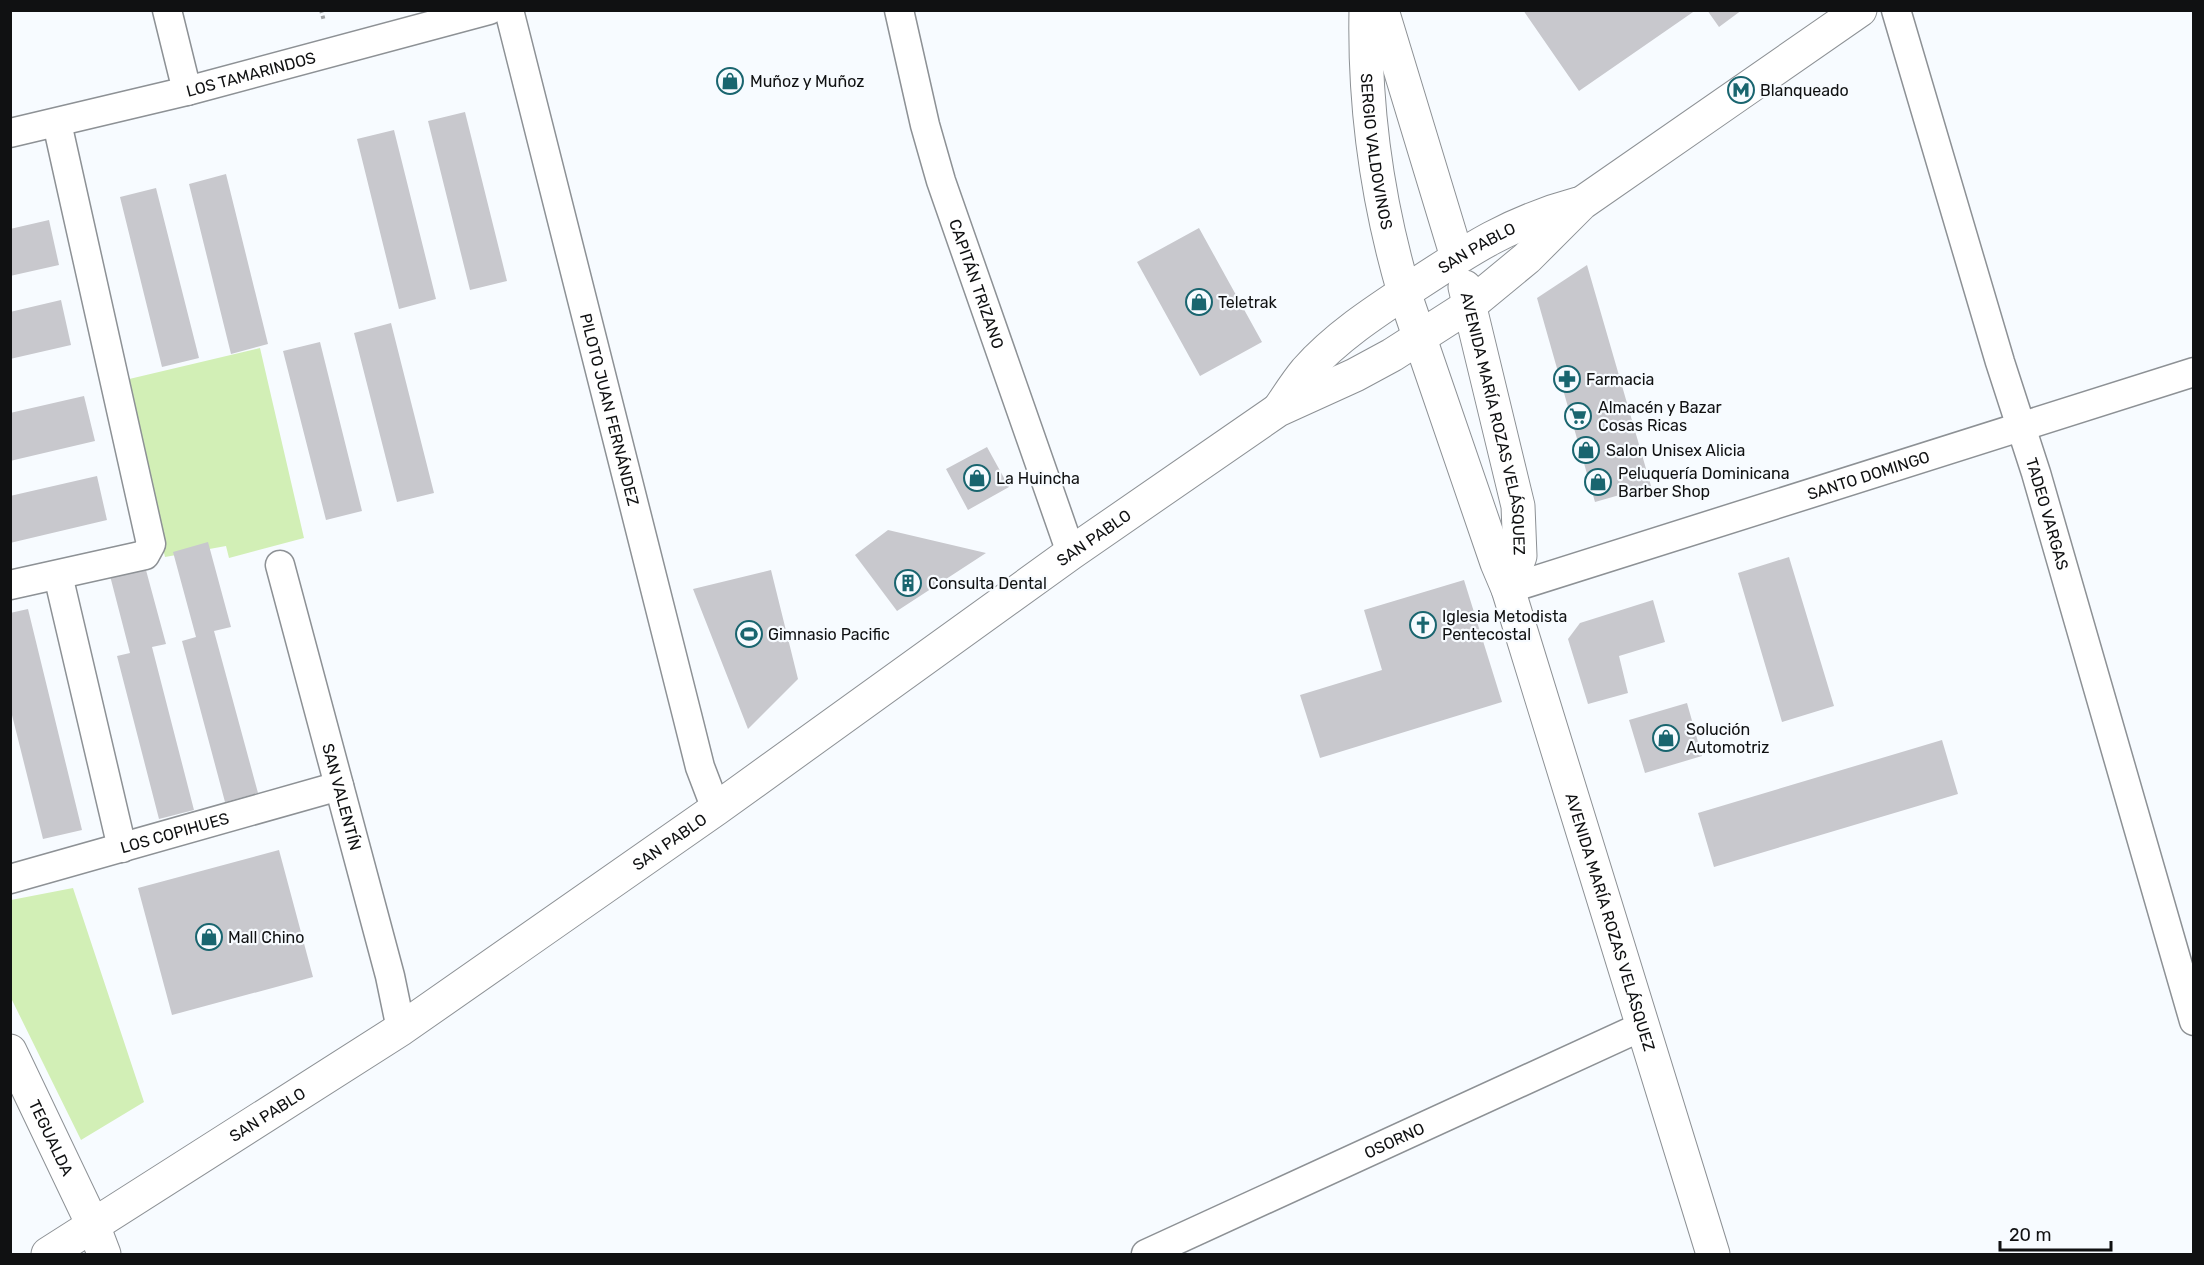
<svg xmlns="http://www.w3.org/2000/svg" width="2204" height="1265" font-family="Rubik,sans-serif">
  <style>
    .green { fill: #d2efb6 }
    .building { fill: #c8c8cd }
    .lines { fill: none; stroke-linecap: round; stroke-linejoin: round }
    .street-casing { stroke: #8d9195; stroke-width: 31 }
    .secondary-casing { stroke: #8d9195; stroke-width: 35 }
    .primary-casing { stroke: #8d9195; stroke-width: 35 }
    .path { stroke: #a1a4a7; stroke-width: 4; stroke-dasharray: 3 3; stroke-linecap: butt }
    .street { stroke: #fff; stroke-width: 28 }
    .secondary { stroke: #fff; stroke-width: 33 }
    .primary { stroke: #fff; stroke-width: 33 }
    .labels { text-anchor: middle; stroke-width: 4.5; stroke-linejoin: round; paint-order: stroke }
    .street-label { font-size: 16px; fill: #101112; stroke: #f7fbff }
    .poi-label { font-size: 16px; fill: #101112; stroke: #f7fbff; text-anchor: start }
  </style>
  <rect width="100%" height="100%" fill="#f7fbff"/>
  <!-- green -->
  <path class="green" d="M260,348l44,190 -75,20 -3,-12 -61,11 -40,-177z
    M73,888l71,214 -63,38 -70,-142v-98z"/>
  <!-- building -->
  <path class="building" d="M1523,10h173l-117,81z
    M1707,10h35l-23,17z
    M465,112l42,169 -37,9 -42,-169z
    M394,130l42,169 -37,10 -42,-170z
    M226,174l42,170 -37,10 -42,-170z
    M156,188l43,170 -37,9 -42,-170z
    M49,220l10,45 -49,11v-47z
    M1199,228l63,114 -62,34 -63,-114z
    M1587,265l64,221 -56,16 -58,-204z
    M61,300l10,45 -61,14v-47z
    M391,323l43,170 -37,9 -43,-169z
    M320,342l42,169 -36,9 -43,-169z
    M84,396l11,45 -85,20v-48z
    M987,447l22,40 -41,23 -22,-41z
    M97,476l10,44 -97,23v-47z
    M888,530l98,23 -89,58 -42,-56z
    M208,542l23,85 -17,4 44,162 -33,9 -43,-161 14,-4 -23,-85z
    M1789,557l45,149 -52,16 -44,-149z
    M143,559l23,85 -14,3 42,163 -35,9 -42,-163 13,-3 -22,-85z
    M771,570l27,109 -50,50 -55,-140z
    M1464,580l38,122 -182,56 -20,-63 82,-25 -18,-60z
    M1653,600l12,42 -46,14 9,37 -40,11 -20,-65 12,-16z
    M28,609l54,221 -39,9 -33,-132v-94z
    M1687,703l15,53 -57,17 -16,-53z
    M1942,740l16,54 -244,73 -16,-54z
    M279,850l34,127 -141,38 -34,-127z"/>
  <g class="lines">
    <defs>
      <g id="street">
        <path d="M167,10l20,81"/>
        <path id="s1" d="M509,10l178,705 13,52 16,42"/>
        <path id="s2" d="M899,10l26,115 16,56 130,372"/>
        <path id="s3" d="M1896,10l104,352 36,111 158,548"/>
        <path id="s4" d="M10,133l177,-42 302,-81"/>
        <path id="s5" d="M280,565l110,411 11,53"/>
        <path d="M58,575l64,273"/>
        <path d="M10,585l135,-30 6,-11 -94,-421"/>
        <path id="s6" d="M1508,589l686,-217"/>
        <path id="s7" d="M10,879l329,-93"/>
        <path id="s8" d="M1146,1254l497,-228"/>
      </g>
      <g id="secondary">
        <path id="s9" d="M1366,10c-2,97 11,190 38,282"/>
        <path d="M1382,10l75,247"/>
        <path id="s10" d="M10,1051l83,174 11,29"/>
      </g>
      <g id="primary">
        <path id="s11" d="M1465,287l53,219 2,50 -12,33"/>
        <path id="s12" d="M1404,292l93,271 11,26 205,665"/>
        <path id="s13" d="M1279,409c9,-13 17,-26 27,-38 30,-34 70,-60 108,-85 56,-37 97,-64 164,-82"/>
        <path id="s14" d="M48,1254l353,-225 315,-220 355,-256 207,-143 77,-35 37,-20 78,-50 57,-47 55,-55 278,-193"/>
      </g>
    </defs>
    <!-- street casing -->
    <use href="#street" class="street-casing"/>
    <!-- secondary casing -->
    <use href="#secondary" class="secondary-casing"/>
    <!-- primary casing -->
    <use href="#primary" class="primary-casing"/>
    <!-- path -->
    <path class="path" d="M321,10l3,11"/>
    <!-- street -->
    <use href="#street" class="street"/>
    <!-- secondary -->
    <use href="#secondary" class="secondary"/>
    <!-- primary -->
    <use href="#primary" class="primary"/>
  </g>
  <!-- icons -->
  <defs>
    <symbol id="shop-ring" viewBox="-11 -11 22 22"><circle r="9.5" fill="#f7fbff" stroke="#19656f" stroke-width="1.5"/><path d="M-5-2.5h2.3a2.7 3.5 0 0 1 5.4 0H5L5.5 6h-11ZM-1.5-2.5h3a1.5 2.3 0 0 0-3 0Z" fill="#19656f"/></symbol>
    <symbol id="metro-ring" viewBox="-11 -11 22 22"><circle r="9.5" fill="#f7fbff" stroke="#19656f" stroke-width="1.5"/><path d="M-5.5 5V-5H-3L0 0L3-5H5.5V5H3V-.5L0 4L-3-.5V5Z" fill="#19656f"/></symbol>
    <symbol id="pharmacy-ring" viewBox="-11 -11 22 22"><circle r="9.5" fill="#f7fbff" stroke="#19656f" stroke-width="1.5"/><path d="M-2-6h4v4h4v4h-4v4h-4v-4h-4v-4h4Z" fill="#19656f"/></symbol>
    <symbol id="supermarket-ring" viewBox="-11 -11 22 22"><circle r="9.5" fill="#f7fbff" stroke="#19656f" stroke-width="1.5"/><path d="M-6-5.5h2.5l.6 2H6L4.5 2H-2.5L-4.4-4H-6ZM-1.5 3.2a1.3 1.3 0 1 0 .1 0ZM3 3.2a1.3 1.3 0 1 0 .1 0Z" fill="#19656f"/></symbol>
    <symbol id="building-ring" viewBox="-11 -11 22 22"><circle r="9.5" fill="#f7fbff" stroke="#19656f" stroke-width="1.5"/><path d="M-4-6H4V6H1V3H-1V6H-4ZM-2.5-4.3h1.7v1.8h-1.7ZM.8-4.3h1.7v1.8H.8ZM-2.5-1h1.7V.8h-1.7ZM.8-1h1.7V.8H.8Z" fill="#19656f"/></symbol>
    <symbol id="church-ring" viewBox="-11 -11 22 22"><circle r="9.5" fill="#f7fbff" stroke="#19656f" stroke-width="1.5"/><path d="M-1.2-6h2.4v3.5h3.3v2.4h-3.3V6h-2.4V-.1h-3.3v-2.4h3.3Z" fill="#19656f"/></symbol>
    <symbol id="stadium-ring" viewBox="-11 -11 22 22"><circle r="9.5" fill="#f7fbff" stroke="#19656f" stroke-width="1.5"/><path d="M0-5a6.5 5 0 1 0 0 10a6.5 5 0 1 0 0-10ZM-3.5-1.8h7v3.6h-7Z" fill="#19656f"/></symbol>
  </defs>
  <g fill-rule="evenodd">
    <use href="#shop-ring" x="715" y="66" width="30" height="30"/>
    <use href="#metro-ring" x="1726" y="75" width="30" height="30"/>
    <use href="#shop-ring" x="1184" y="287" width="30" height="30"/>
    <use href="#pharmacy-ring" x="1552" y="364" width="30" height="30"/>
    <use href="#supermarket-ring" x="1563" y="401" width="30" height="30"/>
    <use href="#shop-ring" x="1571" y="435" width="30" height="30"/>
    <use href="#shop-ring" x="962" y="463" width="30" height="30"/>
    <use href="#shop-ring" x="1583" y="467" width="30" height="30"/>
    <use href="#building-ring" x="893" y="568" width="30" height="30"/>
    <use href="#church-ring" x="1408" y="610" width="30" height="30"/>
    <use href="#stadium-ring" x="734" y="619" width="30" height="30"/>
    <use href="#shop-ring" x="1651" y="723" width="30" height="30"/>
    <use href="#shop-ring" x="194" y="922" width="30" height="30"/>
  </g>
  <g class="labels">
    <!-- street labels -->
    <g class="street-label">
      <text dy="6" stroke="none"><textPath href="#s4" startOffset="248">LOS TAMARINDOS</textPath></text>
      <text dy="6" stroke="none"><textPath href="#s9" startOffset="142">SERGIO VALDOVINOS</textPath></text>
      <text dy="6" stroke="none"><textPath href="#s13" startOffset="258">SAN PABLO</textPath></text>
      <text dy="6" stroke="none"><textPath href="#s2" startOffset="285">CAPITÁN TRIZANO</textPath></text>
      <text dy="6" stroke="none"><textPath href="#s1" startOffset="412">PILOTO JUAN FERNÁNDEZ</textPath></text>
      <text dy="6" stroke="none"><textPath href="#s11" startOffset="140">AVENIDA MARÍA ROZAS VELÁSQUEZ</textPath></text>
      <text dy="6" stroke="none"><textPath href="#s6" startOffset="378">SANTO DOMINGO</textPath></text>
      <text dy="6" stroke="none"><textPath href="#s3" startOffset="526">TADEO VARGAS</textPath></text>
      <text dy="6" stroke="none"><textPath href="#s14" startOffset="1268">SAN PABLO</textPath></text>
      <text dy="6" stroke="none"><textPath href="#s5" startOffset="240">SAN VALENTÍN</textPath></text>
      <text dy="6" stroke="none"><textPath href="#s7" startOffset="171">LOS COPIHUES</textPath></text>
      <text dy="6" stroke="none"><textPath href="#s14" startOffset="746">SAN PABLO</textPath></text>
      <text dy="6" stroke="none"><textPath href="#s12" startOffset="663">AVENIDA MARÍA ROZAS VELÁSQUEZ</textPath></text>
      <text dy="6" stroke="none"><textPath href="#s14" startOffset="260">SAN PABLO</textPath></text>
      <text dy="6" stroke="none"><textPath href="#s10" startOffset="96">TEGUALDA</textPath></text>
      <text dy="6" stroke="none"><textPath href="#s8" startOffset="273">OSORNO</textPath></text>
    </g>
    <!-- poi labels -->
    <g class="poi-label">
      <text x="750" y="87">Muñoz y Muñoz</text>
      <text x="1760" y="96">Blanqueado</text>
      <text x="1218" y="308">Teletrak</text>
      <text x="1586" y="385">Farmacia</text>
      <text x="1598" y="413">Almacén y Bazar<tspan x="1598" dy="18">Cosas Ricas</tspan></text>
      <text x="1606" y="456">Salon Unisex Alicia</text>
      <text x="1618" y="479">Peluquería Dominicana<tspan x="1618" dy="18">Barber Shop</tspan></text>
      <text x="996" y="484">La Huincha</text>
      <text x="928" y="589">Consulta Dental</text>
      <text x="1442" y="622">Iglesia Metodista<tspan x="1442" dy="18">Pentecostal</tspan></text>
      <text x="768" y="640">Gimnasio Pacific</text>
      <text x="1686" y="735">Solución<tspan x="1686" dy="18">Automotriz</tspan></text>
      <text x="228" y="943">Mall Chino</text>
    </g>
  </g>
  <!-- border -->
  <rect width="2204" height="1265" fill="none" stroke="#101112" stroke-width="24"/>
  <!-- scale -->
  <path d="M2000 1241v9h111v-9" fill="none" stroke="#101112" stroke-width="3"/>
  <text x="2009" y="1241" font-size="18" fill="#101112" stroke="#f7fbff" stroke-width="4.5" paint-order="stroke">20 m</text>
</svg>
